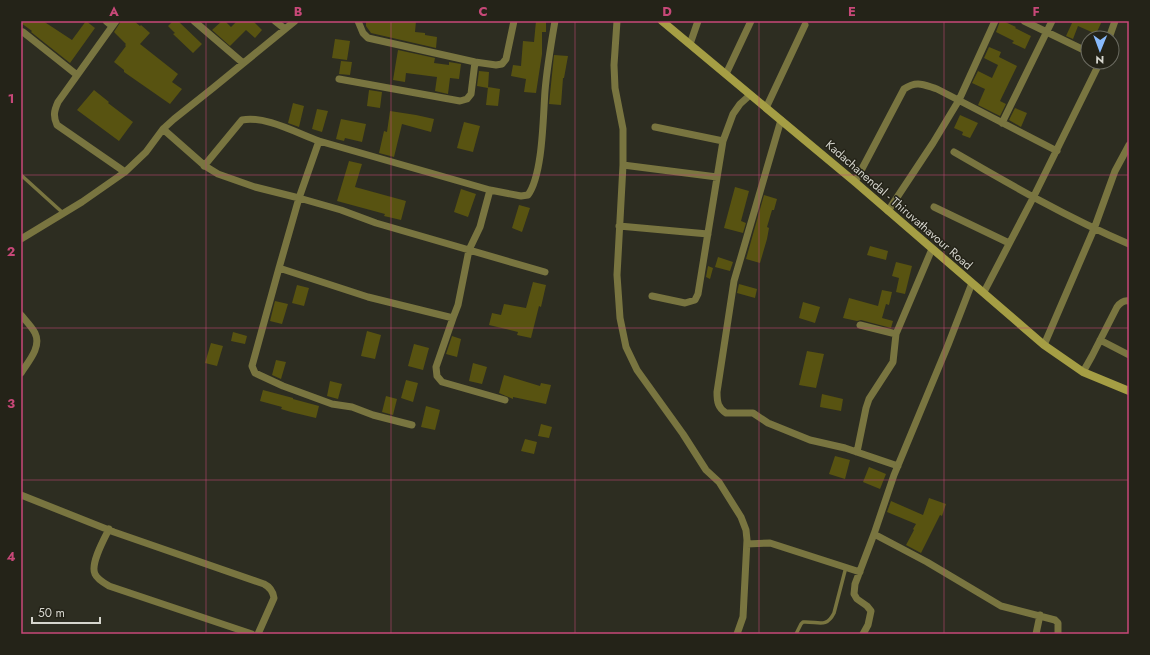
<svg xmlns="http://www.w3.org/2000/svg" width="1150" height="655" font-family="Jost,sans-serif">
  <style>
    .building { fill: #585311 }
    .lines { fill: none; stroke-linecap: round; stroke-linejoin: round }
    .service { stroke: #797540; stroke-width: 3.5 }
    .minor { stroke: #797540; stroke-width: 7 }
    .secondary { stroke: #a59e44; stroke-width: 8 }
    .grid { fill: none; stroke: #c74878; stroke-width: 1; stroke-opacity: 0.55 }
    .labels { text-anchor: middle; stroke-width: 3; stroke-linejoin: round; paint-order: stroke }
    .street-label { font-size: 12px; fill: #d6d6ce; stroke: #242318 }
    .neatline { fill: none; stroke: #c74878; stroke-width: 1.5 }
    .grid-label { font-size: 13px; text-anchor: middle; font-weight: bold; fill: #c74878 }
  </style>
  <rect width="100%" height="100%" fill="#2d2d21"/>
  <!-- building -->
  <path class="building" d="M21,21h22l29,19 14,-19 9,7 -25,35 -39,-31 1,-1 -11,-8z
    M121,21h13l6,5 1,-1 9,8 -10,11 38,30 -6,8 10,7 -12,15 -46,-32v-2l-10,-8 12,-16 -1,-1 1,-1 -12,-12z
    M173,21h5l24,23 -9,9 -20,-19 2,-1 -7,-7z
    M222,21h3l6,6 6,-6h16l9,9 -7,8 -9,-8 -16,16 -18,-16z
    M366,21h50l-1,11 10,1v2l12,2 -1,11 -65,-15 -5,-7z
    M536,21h10v11h-4v22l-6,39 -12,-1 2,-13 -15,-3 2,-11 8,1 2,-25 11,1z
    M1000,21h3l13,6 -1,1 16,8 -6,13 -13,-6 2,-2 -18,-9z
    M1067,21h35l-6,13 -18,-8 -5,13 -7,-3 6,-13z
    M335,39l15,2 -3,19 -15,-2z
    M989,47l12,5 -2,5 18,9 -17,35 6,3 -6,12 -22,-11 7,-16 -13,-6 6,-12 14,7 6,-13 -14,-7z
    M398,50l37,8 -1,5 15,2v-3l12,2 -2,15 -9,-1 -2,16 -13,-3 2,-14 -31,-4 -1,9 -12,-2z
    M554,55l14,1 -4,22h-1l-2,27 -12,-1z
    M341,61l11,1 -2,13 -11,-1z
    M479,71l10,1 -1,16 -11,-2z
    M488,87l12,2 -2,17 -12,-1z
    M94,90l15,12 -1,1 25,19 -14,19 -42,-31z
    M369,90l13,2 -2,16 -13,-2z
    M293,103l11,3 -5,21 -11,-4z
    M1015,108l12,5 -6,14 -12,-7z
    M317,109l11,2 -6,21 -10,-3z
    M390,111l26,4 18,4 -3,13 -29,-8 -8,33 -15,-4 5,-22 3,1z
    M960,115l18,8 -8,15 -8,-3 1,-3 -9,-4z
    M341,119l25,5 -4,18 -17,-4 -1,3 -8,-2z
    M464,122l16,4 -7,26 -16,-4z
    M349,161l13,3 -7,23 51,14 -5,19 -17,-4 1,-2 -48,-13z
    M735,187l14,4 -8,30 5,2 -3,10 -19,-5z
    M461,189l15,5 -8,23 -14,-5z
    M764,195l13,4 -3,11h-2l-5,17 2,1 -2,11 -7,24 -14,-4z
    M519,205l11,3 -8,24 -10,-4z
    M870,246l18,5 -2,9 -19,-5z
    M718,257l15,5 -3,9 -15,-4z
    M896,262l16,4 -7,28 -9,-2 3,-14 -7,-2z
    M708,266l5,2 -3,11 -4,-2z
    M533,282l13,3 -5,22 -2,-1 -8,32 -14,-3 1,-3 -29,-7 3,-12 9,2 3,-11 22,4z
    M739,284l18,5 -2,9 -18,-5z
    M297,285l12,3 -5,18 -12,-3z
    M882,290l10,2 -3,13 -3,-1 -4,14 11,3 -2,7 -30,-8 -4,1 -14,-3 6,-20 29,8z
    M275,301l13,3 -6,20 -12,-3z
    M803,302l17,5 -5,16 -16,-5z
    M367,331l14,4 -6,24 -14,-3z
    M233,332l14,4 -2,8 -14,-3z
    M452,336l9,3 -4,18 -11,-3z
    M211,343l12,3 -6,20 -12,-3z
    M414,344l15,4 -6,22 -15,-4z
    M807,351l17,3 -8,34 -17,-3z
    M276,360l10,2 -5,17 -9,-4z
    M473,363l14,4 -5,17 -13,-3z
    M504,375l36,11 1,-3 10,2 -5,19 -33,-7v2l-14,-6z
    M406,380l12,3 -5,19 -12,-4z
    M330,381l12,3 -4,15 -11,-3z
    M263,390l30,8v1l26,7 -3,12 -25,-6 -10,-3 1,-2 -22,-6z
    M822,394l21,5 -2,12 -21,-4z
    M386,396l11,3 -4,16 -11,-3z
    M426,406l14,4 -5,20 -14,-3z
    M541,424l11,3 -3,11 -11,-2z
    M525,439l12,3 -3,12 -13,-3z
    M835,456l15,4 -5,19 -16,-5z
    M869,467l17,7 -6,15 -17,-7z
    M929,498l17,6 -4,12 -2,-1 -19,38 -15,-8 8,-15 -1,-1 3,-5 -29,-12 4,-11 32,14z"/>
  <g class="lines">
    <!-- service -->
    <path class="service" d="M21,175l42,38
      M796,634l5,-10 2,-2c15,-1 23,7 31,-9l12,-46"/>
    <!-- minor -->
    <path class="minor" d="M106,21l6,5
      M116,21l-58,81c-4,9 -5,14 -1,23l68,47
      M194,21l49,42
      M275,21l10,8
      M358,21l5,12 5,5 107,24 21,3 6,-1 4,-5 8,-38
      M617,21l-3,44 1,23 8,41v36l-6,110 3,43 6,29 11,23 46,64 23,36 13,12 22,35 5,13 1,10 -4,77 -6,17
      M1024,21l64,31
      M23,32l54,43
      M1109,38l6,-17
      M690,44l8,-23
      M726,74l25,-53
      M339,79l121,22 7,-2 4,-5 4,-32
      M766,108l39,-83
      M781,120l-47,161 -17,111c0,10 1,16 9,21h27l15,10 42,17 35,8 53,18
      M1002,123l50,-102
      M655,127l68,14
      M163,129l42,37 13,8 37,13 44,11 42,12 35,13 169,49
      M954,152c57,33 114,66 175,92
      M623,165l94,12
      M204,166l38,-46c22,-5 55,13 77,21
      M855,182l49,-93c13,-9 20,-4 33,0l120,62
      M934,207l75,36
      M888,211l45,-68 26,-43 36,-79
      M619,226l89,8
      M21,239l61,-37 43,-30 21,-20 17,-23 11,-10 39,-31 82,-67
      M279,268l89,29 85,21 5,-13 11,-55 11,-23 10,-37
      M984,292l49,-94 67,-136
      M652,296l33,7 10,-3 3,-6 25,-153 10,-27 7,-10 10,-9
      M21,315c5,6 11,12 14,18 7,14 -7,29 -14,40
      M453,318l-17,49 1,9 5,6 63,18
      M860,325l36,9
      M1100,340l29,15
      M1044,345l50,-116 21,-58 14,-26
      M1083,372l9,-16 25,-49c3,-4 7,-7 12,-6
      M412,425l-39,-10 -21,-8 -20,-3 -49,-18 -28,-13 -3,-7 27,-98 20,-70 20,-57 171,49 31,6 7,-1c15,-21 15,-78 17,-104 2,-24 6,-47 10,-70
      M857,452l9,-44 3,-9 24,-37 3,-28 36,-85
      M21,495l93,37 150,52c6,3 9,7 10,14l-16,36
      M109,529c-5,10 -19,35 -14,45 2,5 9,9 14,12l143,48
      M874,534l53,28 74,44 54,14 3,3v11
      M747,544l23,-1 90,29
      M863,634l5,-9 3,-14 -4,-5 -10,-7 -3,-5 1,-10 19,-50 20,-59 54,-130 24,-62
      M1036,634l4,-19"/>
    <!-- secondary -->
    <path class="secondary" d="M662,21l193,161 189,163 39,27 46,19"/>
  </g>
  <!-- grid -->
  <path class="grid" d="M206,21v613M391,21v613M575,21v613M759,21v613M944,21v613M21,175h1108M21,328h1108M21,480h1108"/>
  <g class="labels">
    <!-- street labels -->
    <g class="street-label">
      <text transform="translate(899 205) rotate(41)" y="4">Kadachanendal - Thiruvathavour Road</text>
    </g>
  </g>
  <!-- border -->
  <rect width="1150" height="655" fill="none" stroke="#242318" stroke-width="44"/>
  <!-- north arrow -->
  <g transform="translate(1100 50) rotate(181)"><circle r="19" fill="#242318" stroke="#6b6b61"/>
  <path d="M0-3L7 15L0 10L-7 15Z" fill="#88bafc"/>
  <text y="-6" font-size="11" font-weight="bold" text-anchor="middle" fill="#d6d6ce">N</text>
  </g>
  <!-- scale -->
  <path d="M32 617v6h68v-6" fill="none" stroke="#d6d6ce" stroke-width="2"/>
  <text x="38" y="617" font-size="12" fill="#d6d6ce" stroke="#242318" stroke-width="3" paint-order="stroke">50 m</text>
  <rect x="22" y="22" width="1106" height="611" class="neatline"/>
  <g class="grid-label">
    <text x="114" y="16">A</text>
    <text x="298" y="16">B</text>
    <text x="483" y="16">C</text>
    <text x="667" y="16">D</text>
    <text x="852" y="16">E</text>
    <text x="1036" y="16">F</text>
    <text x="11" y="103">1</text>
    <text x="11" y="256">2</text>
    <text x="11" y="408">3</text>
    <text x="11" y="561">4</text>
  </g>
</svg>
